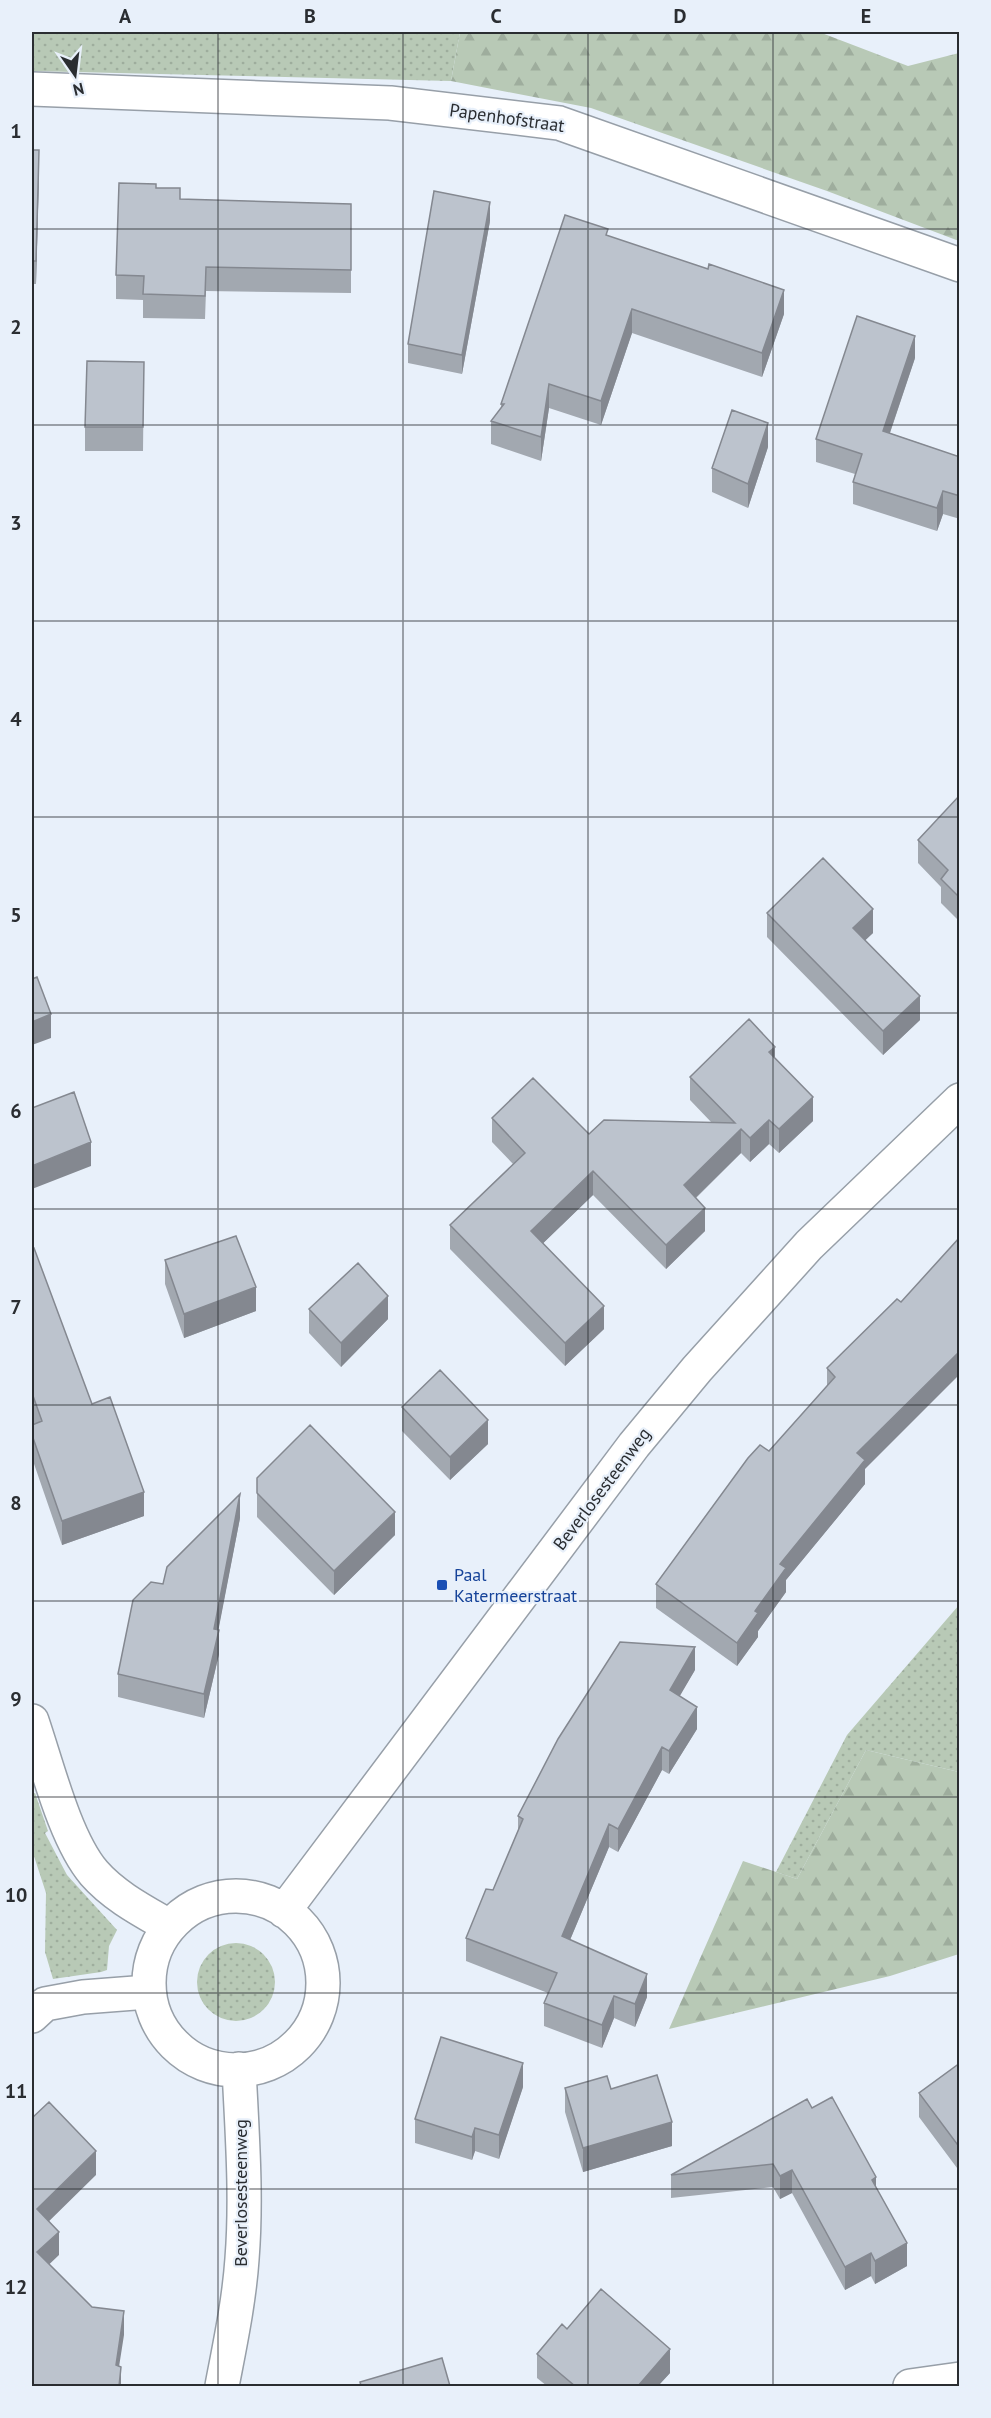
<svg xmlns="http://www.w3.org/2000/svg" width="991" height="2418" font-family="'PT Sans',sans-serif">
  <style>
    .grass { fill: url(#grass-dots) }
    .forest { fill: url(#forest-firs) }
    .lines { fill: none; stroke-linecap: round; stroke-linejoin: round }
    .minor-casing { stroke: #979fa8; stroke-width: 36 }
    .tertiary-casing { stroke: #979fa8; stroke-width: 36 }
    .minor { stroke: #fff; stroke-width: 33 }
    .tertiary { stroke: #fff; stroke-width: 33 }
    .wall { fill: #a2a8b0 }
    .shaded-wall { fill: #848890 }
    .building { fill: #bcc3cd; stroke: #848890; stroke-width: 1.5 }
    .grid { fill: none; stroke: #2a2d31; stroke-width: 1.5; stroke-opacity: 0.55 }
    .transit-dot { fill: #1a4fb4; stroke: #e8f0fa; stroke-width: 2 }
    .labels { text-anchor: middle; stroke-width: 4.5; stroke-linejoin: round; paint-order: stroke }
    .street-label { font-size: 18px; fill: #2a2d31; stroke: #e8f0fa }
    .transit-label { font-size: 18px; fill: #164399; stroke: #e8f0fa; text-anchor: start }
    .neatline { fill: none; stroke: #2a2d31; stroke-width: 2 }
    .grid-label { font-size: 20px; text-anchor: middle; font-weight: bold; fill: #2a2d31 }
  </style>
  <defs>
    <pattern id="grass-dots" width="8" height="8" patternUnits="userSpaceOnUse" patternTransform="scale(1.5)"><rect width="8" height="8" fill="#b8c9b6"/><path d="M2 2h.1M6 6h.1" fill="none" stroke="#9ead9d" stroke-width="1.8" stroke-linecap="round"/></pattern>
    <pattern id="forest-firs" width="22" height="20" patternUnits="userSpaceOnUse" patternTransform="scale(1.5)"><rect width="22" height="20" fill="#b8c9b6"/><path d="M5 1l3.5 6h-7zM16 11l3.5 6h-7z" fill="#9ead9d"/></pattern>
  </defs>
  <rect width="100%" height="100%" fill="#e8f0fa"/>
  <!-- grass -->
  <path class="grass" d="M32,32h428l-9,49 -419,-10z
    M959,1605v167l-93,-22 -69,129 -21,-7 71,-137z
    M35,1793l13,38 -3,2 22,42 50,55 -8,16 -2,24 -6,2 -48,7 -8,-27 1,-59 -14,-43v-56z
    M197 1982a39 39 0 1 1 78 0a39 39 0 1 1-78 0Z"/>
  <!-- forest -->
  <path class="forest" d="M460,32h359l89,34 51,-13v188l-132,-50 -236,-83 -140,-27z
    M866,1750l93,22v182l-69,22 -221,53 74,-168 54,18z"/>
  <g class="lines">
    <defs>
      <path id="minor" d="M32,89l358,14 169,20 401,142
        M32,1721c15,44 33,118 62,152 20,23 49,38 75,53
        M32,2016l13,-12 38,-7 65,-5
        M910,2386l50,-7"/>
      <path id="tertiary" d="M149 1983a87 87 0 1 1 174 0a87 87 0 1 1-174 0Z
        M284,1911l350,-466 63,-76 112,-124 151,-145
        M222,2386c8,-42 17,-84 20,-127 5,-63 0,-127 -3,-190"/>
    </defs>
    <!-- minor casing -->
    <use href="#minor" class="minor-casing"/>
    <!-- tertiary casing -->
    <use href="#tertiary" class="tertiary-casing"/>
    <!-- minor -->
    <use href="#minor" class="minor"/>
    <!-- tertiary -->
    <use href="#tertiary" class="tertiary"/>
  </g>
  <!-- wall -->
  <path class="wall" d="M32,150l7,24 -3,110h-4z
    M180,199l171,5v89l-145,-2 -1,28 -62,-1v-18l-27,-1v-24z
    M490,221l-28,153 -54,-11v-19z
    M608,236l176,78 -22,63 -130,-44 -31,92 -52,-17 -8,53 -50,-17v-23l10,-13v-4z
    M915,358l-25,75 70,24v62l-17,-5 -6,17 -84,-27v-22l2,-8 -39,-12v-23z
    M144,362l-1,89h-58v-24z
    M768,447l-20,61 -36,-16v-24z
    M960,797v125l-19,-19v-16l-23,-24v-23z
    M767,913l106,20 -8,7 55,80 -37,35 -116,-118z
    M775,1058l38,63 -34,32 -10,-9 -19,18 -9,-9 -45,45 9,33 -39,38 -73,-74 -50,48 61,86 -39,37 -115,-117v-24l63,-61 -21,-22v-24l97,16 123,-11 -22,-23v-23z
    M32,1249l60,155 52,112 -82,29 -30,-87v-33l2,-1 -2,-7z
    M165,1260l91,51 -72,27 -19,-54z
    M897,1299l-32,170v15l-79,96v12l-28,39v6l-21,29 -81,-58v-24l113,-133 58,-65v-18z
    M309,1309l79,10 -47,48 -32,-34z
    M402,1407l86,37 -38,36 -48,-49z
    M257,1478l138,57 -61,60 -77,-78z
    M240,1518l-22,112 1,24 -15,64 -86,-21v-23l45,-90z
    M695,1670l-16,26 18,33 -28,45 -7,-4 -44,82 -9,-5 -39,93 77,57 -12,30 -21,-9 -12,30 -58,-22v-23l4,-10 -82,-32v-23l27,-48 25,-58v-16z
    M960,2063v109l-41,-55v-24z
    M523,2087l-24,72 -24,-8 -3,9 -57,-17v-24z
    M565,2088l46,1 61,57 -89,26 -18,-60z
    M812,2108l64,80 31,78 -32,18 -4,-8 -26,14 -53,-97 -12,6 -7,-12 -102,11v-23z
    M567,2329l103,44 -12,13h-111l-10,-8v-24z"/>
  <!-- shaded-wall -->
  <path class="shaded-wall" d="M39,150v24l-3,110v-23z
    M490,202v19l-28,153v-19z
    M784,290v24l-22,63v-24z
    M632,309v24l-31,92v-24z
    M915,336v22l-32,95v-22z
    M549,384v24l-8,53v-24z
    M768,423v24l-20,61v-24z
    M943,491v23l-6,17v-23z
    M873,909v24l-20,19v-24z
    M920,996v24l-37,35v-24z
    M51,1014v24l-19,7v-23z
    M775,1047v24l-6,-19z
    M813,1097v24l-34,32v-24z
    M769,1120v24l-19,18v-24z
    M741,1129v24l-57,56v-24z
    M91,1142v24l-59,23v-23z
    M593,1171v24l-62,60v-24z
    M705,1208v23l-39,38v-24z
    M256,1287v24l-72,27v-24z
    M388,1296v23l-47,48v-24z
    M604,1306v23l-39,37v-23z
    M960,1351v23l-95,95v15l-79,96v12l-28,39v6l-21,29v-23l43,-79 77,-111z
    M488,1420v24l-38,36v-23z
    M144,1492v24l-82,29v-24z
    M240,1494v24l-26,135v-24z
    M395,1512v23l-61,60v-24z
    M219,1630v24l-15,64v-24z
    M695,1647v23l-25,43v-23z
    M697,1707v22l-28,45v-23z
    M662,1747v23l-44,82v-23z
    M609,1824v23l-47,112v-23z
    M647,1974v23l-12,30v-23z
    M614,1996v22l-12,30v-23z
    M523,2063v24l-24,72v-24z
    M672,2122v24l-89,26v-24z
    M475,2128v23l-3,9v-23z
    M96,2151v24l-59,58v-24z
    M792,2170v23l-12,6v-23z
    M876,2177v23l-4,-20z
    M59,2232v23l-22,21v-24z
    M907,2243v23l-32,18v-23z
    M871,2253v23l-26,14v-23z
    M124,2311v24l-8,51v-21z
    M670,2349v24l-12,13h-20z
    M121,2367v19h-2z"/>
  <!-- building -->
  <path class="building" d="M32,150h7l-3,111h-4z
    M119,183l37,1v4h24v11l171,5v66l-145,-3 -1,29 -62,-2 1,-18 -28,-1z
    M434,191l56,11 -28,153 -54,-11z
    M565,215l43,14 -2,6 102,34 1,-5 75,26 -22,63 -130,-44 -31,92 -52,-17 -8,53 -50,-16 13,-17h-3z
    M857,316l58,20 -32,95 77,26v39l-17,-5 -6,17 -84,-26 9,-28 -46,-15z
    M87,361l57,1 -1,65h-58z
    M732,410l36,13 -20,61 -36,-16z
    M959,796l1,1v101l-19,-19 7,-9 -30,-30z
    M823,858l50,51 -20,19 67,68 -37,35 -116,-118z
    M37,977l14,37 -19,8v-43z
    M749,1019l26,28 -6,5 44,45 -34,32 -10,-9 -19,18 -9,-9 -57,56 21,23 -39,37 -73,-74 -62,60 73,75 -39,37 -115,-118 75,-72 -33,-35 41,-40 56,56 15,-14 131,3 -45,-46z
    M74,1092l17,50 -59,24v-58z
    M236,1236l20,51 -72,27 -19,-54z
    M960,1237v114l-103,102 8,7 -85,104 6,4 -31,43 3,2 -21,30 -81,-59 92,-126 12,-13 9,6 66,-74 -8,-9 70,-69 4,3z
    M34,1248l58,156 18,-7 34,95 -82,29 -30,-86v-10l10,-4 -10,-28v-144z
    M358,1263l30,33 -47,47 -32,-34z
    M440,1370l48,50 -38,37 -48,-50z
    M310,1425l85,87 -61,59 -77,-78v-15z
    M240,1494l-26,135 5,1 -15,64 -86,-20 15,-74 18,-18 12,2 4,-17z
    M620,1642l75,5 -25,43 27,17 -28,44 -7,-4 -44,82 -9,-5 -47,112 85,38 -12,30 -21,-8 -12,29 -58,-22 13,-30 -91,-35 20,-49 7,1 30,-71 -5,-3 40,-77z
    M441,2037l82,26 -24,72 -24,-7 -3,9 -57,-18z
    M960,2063v85l-41,-55z
    M657,2075l15,47 -89,26 -18,-60 42,-12 4,13z
    M832,2097l44,80 -4,3 35,63 -32,18 -4,-8 -26,14 -53,-97 -12,6 -7,-12 -102,11 136,-76 5,9z
    M49,2102l47,49 -59,58 22,23 -22,20 55,55 32,4 -8,54 5,2 -2,19h-87v-268z
    M601,2289l69,60 -32,37h-63l-38,-32 25,-30 5,5z
    M442,2358l8,28h-89l-1,-4z"/>
  <!-- grid -->
  <path class="grid" d="M218,32v2354M403,32v2354M588,32v2354M773,32v2354M32,229h928M32,425h928M32,621h928M32,817h928M32,1013h928M32,1209h928M32,1405h928M32,1601h928M32,1797h928M32,1993h928M32,2189h928"/>
  <!-- markers -->
  <rect class="transit-dot" x="436" y="1579" width="12" height="12" rx="3"/>
  <g class="labels">
    <!-- street labels -->
    <g class="street-label">
      <text transform="translate(507 118) rotate(8)" y="6">Papenhofstraat</text>
      <text transform="translate(602 1489) rotate(-53)" y="6">Beverlosesteenweg</text>
      <text transform="translate(241 2193) rotate(-90)" y="6">Beverlosesteenweg</text>
    </g>
    <!-- transit labels -->
    <g class="transit-label">
      <text x="454" y="1581">Paal<tspan x="454" dy="21">Katermeerstraat</tspan></text>
    </g>
  </g>
  <!-- border -->
  <rect width="991" height="2418" fill="none" stroke="#e8f0fa" stroke-width="66"/>
  <!-- north arrow -->
  <g transform="translate(75 75) rotate(166)" stroke="#e8f0fa" stroke-width="4.5" paint-order="stroke">
  <path d="M0-4.5L10 22L0 15L-10 22Z" fill="#2a2d31"/>
  <text y="-9" font-size="16" font-weight="bold" text-anchor="middle" fill="#2a2d31">N</text>
  </g>
  <rect x="33" y="33" width="925" height="2352" class="neatline"/>
  <g class="grid-label">
    <text x="125" y="23">A</text>
    <text x="310" y="23">B</text>
    <text x="496" y="23">C</text>
    <text x="680" y="23">D</text>
    <text x="866" y="23">E</text>
    <text x="16" y="138">1</text>
    <text x="16" y="334">2</text>
    <text x="16" y="530">3</text>
    <text x="16" y="726">4</text>
    <text x="16" y="922">5</text>
    <text x="16" y="1118">6</text>
    <text x="16" y="1314">7</text>
    <text x="16" y="1510">8</text>
    <text x="16" y="1706">9</text>
    <text x="16" y="1902">10</text>
    <text x="16" y="2098">11</text>
    <text x="16" y="2294">12</text>
  </g>
</svg>
